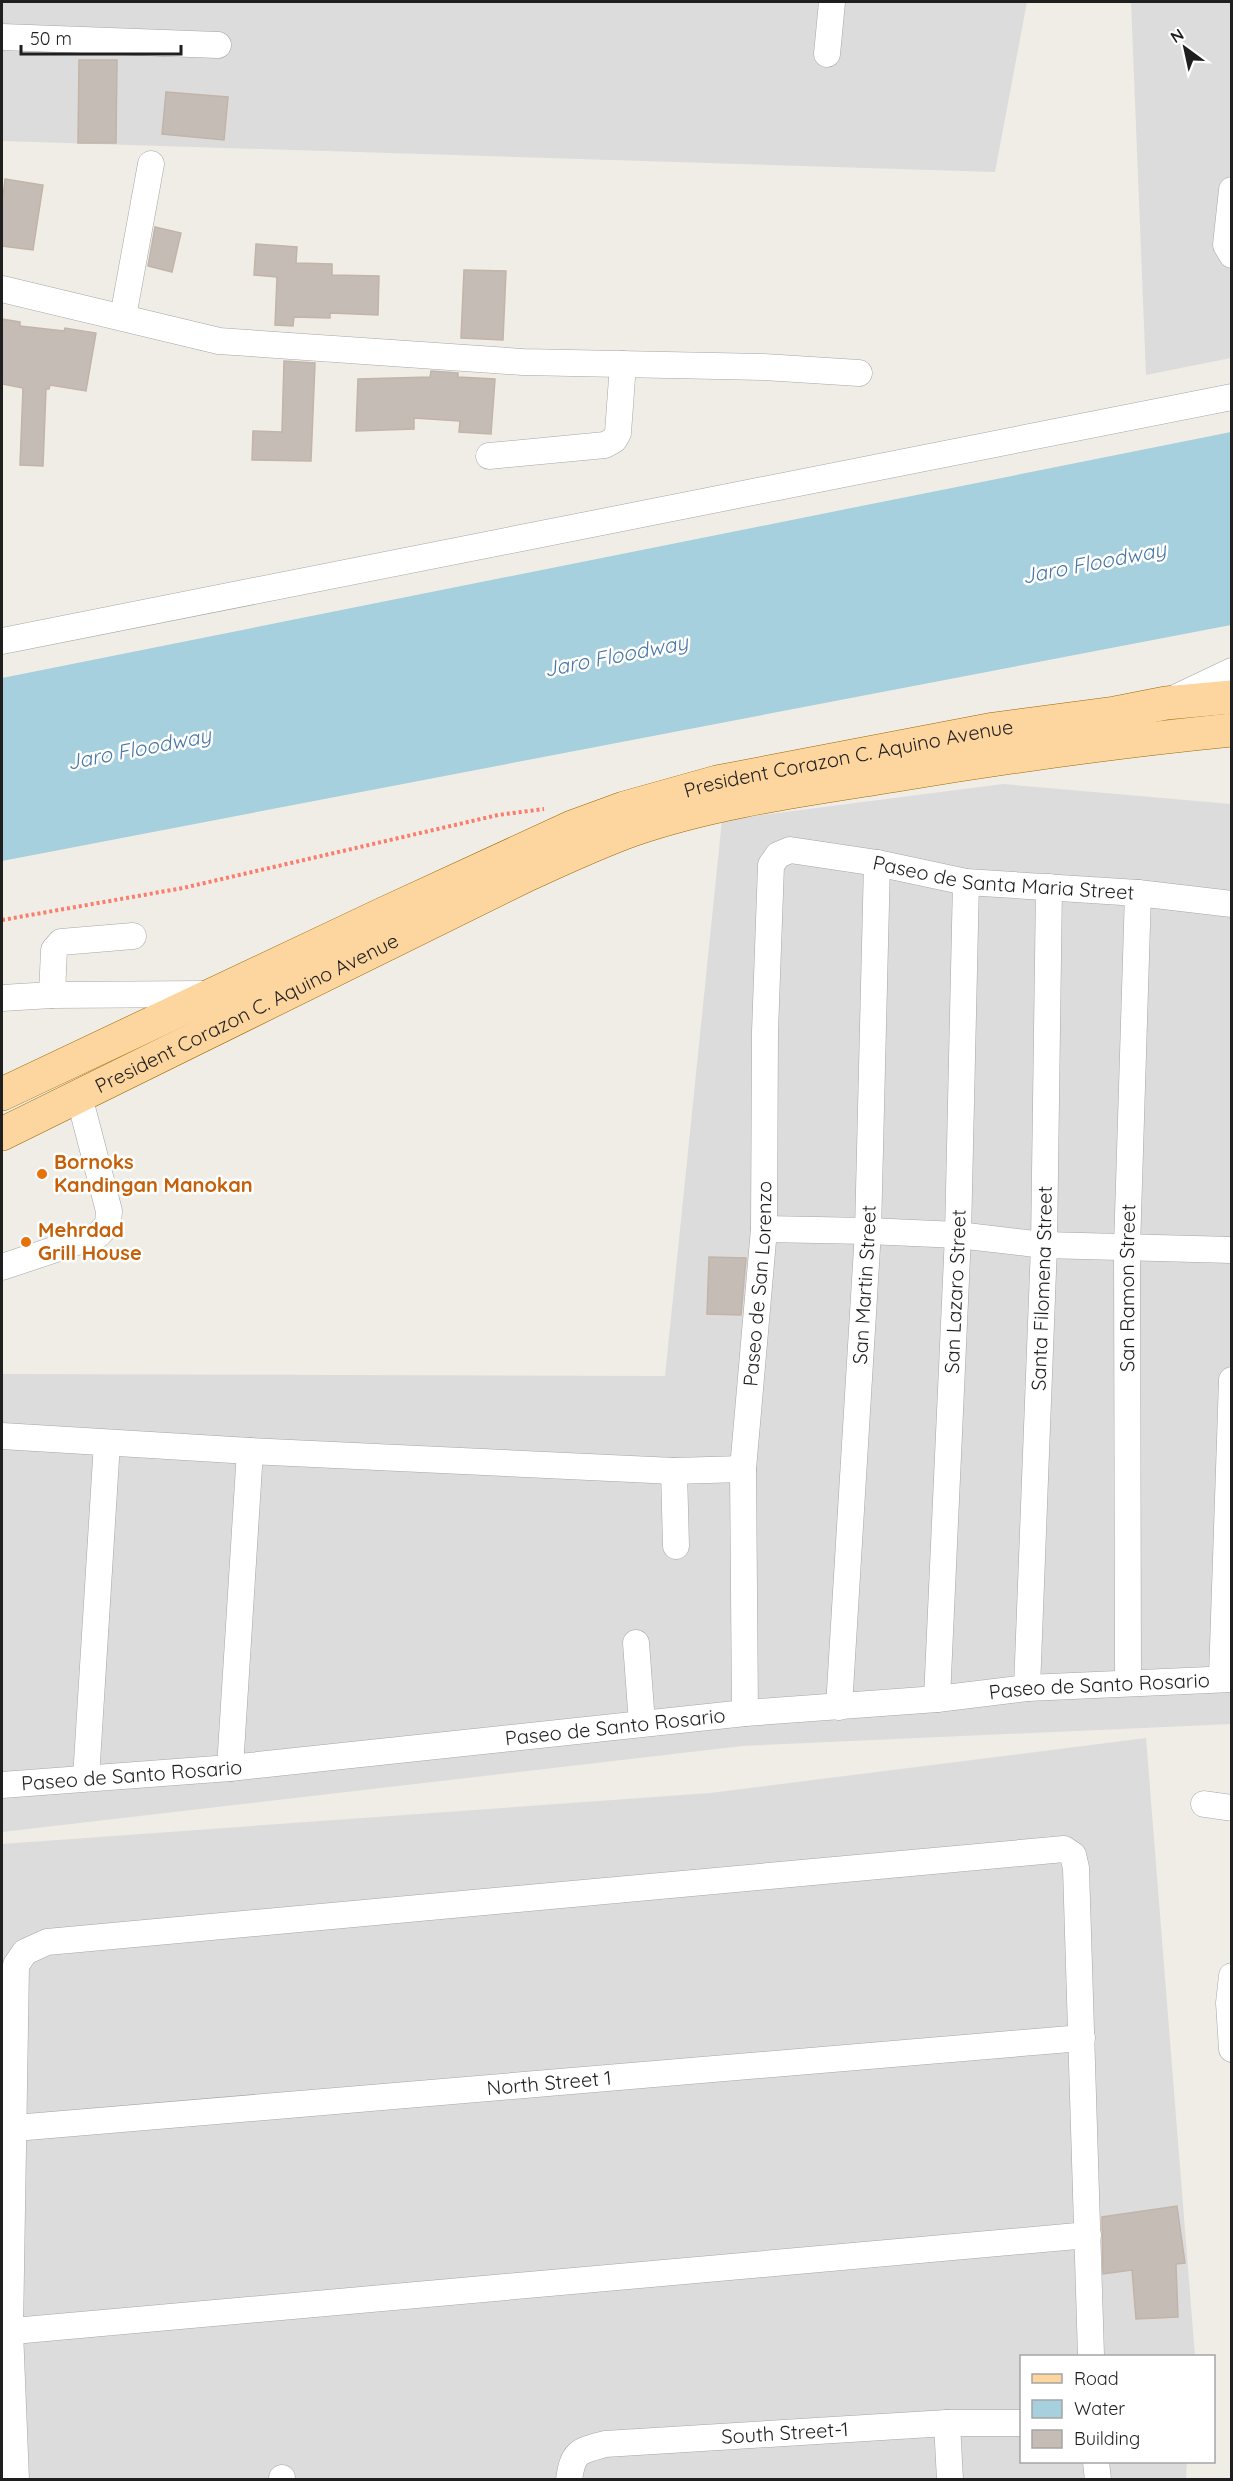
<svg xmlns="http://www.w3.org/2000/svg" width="1233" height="2481" font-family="Quicksand,sans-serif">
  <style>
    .residential { fill: #dddcdc }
    .water { fill: #a6d0de }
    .building { fill: #c5bcb5; stroke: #c2b4a8; stroke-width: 1.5 }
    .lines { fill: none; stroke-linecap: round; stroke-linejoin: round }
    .minor-casing { stroke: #a6a6a6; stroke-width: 27 }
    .major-casing { stroke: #9b6900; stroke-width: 34 }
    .path { stroke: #fa7d6d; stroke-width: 4; stroke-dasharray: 3 3; stroke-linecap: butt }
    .minor { stroke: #fff; stroke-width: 26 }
    .major { stroke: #fcd59f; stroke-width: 33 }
    .food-dot { fill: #e8710a; stroke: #fff; stroke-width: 2 }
    .labels { text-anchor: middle; stroke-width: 5; stroke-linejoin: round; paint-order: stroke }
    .street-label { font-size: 20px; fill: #1f1f1f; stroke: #fff }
    .food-label { font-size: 20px; font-weight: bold; fill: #c56008; stroke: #fff; text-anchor: start }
    .water-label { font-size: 21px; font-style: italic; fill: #4877a8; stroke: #fff }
  </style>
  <rect width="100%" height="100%" fill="#f0ede6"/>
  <!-- residential -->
  <path class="residential" d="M2,2h1025l-32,170 -993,-31z
    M1131,2h101l-1,356 -85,17z
    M1003,784l228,20v920l-489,22 -740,86v-458l663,2 57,-556z
    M1146,1738l49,618h-173v106h165l-1,17 -1184,1v-636l708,-51z"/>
  <!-- water -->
  <path class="water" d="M1231,432v193l-1229,236v-183z"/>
  <!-- building -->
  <path class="building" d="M79,60h38l-1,83h-38z
    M166,92l62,5 -4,43 -62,-6z
    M5,179l38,6 -10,65 -31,-4v-40z
    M155,227l26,6 -9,39 -24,-6z
    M256,244l41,3 -1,16 36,1v11l47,1 -1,39 -48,-2v5l-36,-1 -1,9 -18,-1 2,-48 -23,-2z
    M464,270l42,1 -3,69 -42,-2z
    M2,319l18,3v4l44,5 1,-3 31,5 -10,58 -36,-6 -1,4h-3l-3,77 -23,-1 3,-77 -21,-4z
    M284,361l31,2 -4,98 -59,-1 1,-29 29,1z
    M431,371l27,2v4l37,2 -4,55 -32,-2 1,-11 -46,-3v11l-58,2 2,-52 72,-2z
    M709,1257l37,1 -5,57 -34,-1z
    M1177,2206l8,57 -9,1 2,53 -42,2 -4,-49 -29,4 -1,-57z"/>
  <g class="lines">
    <defs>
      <g id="minor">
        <path d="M2,37l216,8"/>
        <path d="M827,54l5,-52"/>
        <path d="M1232,190l-6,55 6,10"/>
        <path d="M2,289l217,52 304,21 241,5 95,6"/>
        <path d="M123,317l28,-153"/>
        <path d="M489,456l116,-11 9,-5 4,-7 5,-69"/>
        <path d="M2,641l1230,-244"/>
        <path d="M1175,698l57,-27"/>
        <path d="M133,936l-72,6 -7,8 -2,45 155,-1"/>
        <path d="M2,998l50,-3"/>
        <path d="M764,1229l104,2 90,4 86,10 188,5"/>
        <path d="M2,1267l96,-32 10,-11 1,-13 -30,-115"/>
        <path d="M2,1436l248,15 424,20 69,-2"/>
        <path d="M674,1471l2,75"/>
        <path d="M636,1643l6,80"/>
        <path d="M1222,1677l10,-297"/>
        <path id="s1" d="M1128,1682l-1,-434 11,-355"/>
        <path id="s2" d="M1027,1688l17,-443 5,-358"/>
        <path id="s3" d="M937,1699l21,-464 8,-353"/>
        <path id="s4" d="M839,1707l29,-476 9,-368"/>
        <path id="s5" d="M745,1713l-2,-244 21,-240 1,-197 6,-167 7,-10 12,-5 87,13 89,19 172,11 94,11"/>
        <path d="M230,1768l20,-317"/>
        <path d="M86,1778l21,-335"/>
        <path id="s6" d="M2,1785l228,-17 515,-55 192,-14 90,-11 205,-9"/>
        <path d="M1204,1804l28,4"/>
        <path d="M1232,1976l-3,27 3,46"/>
        <path id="s7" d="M15,2128l1067,-90"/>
        <path d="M2,2332l1086,-97"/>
        <path d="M947,2423l3,57"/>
        <path d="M1096,2462l2,18"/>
        <path d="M16,2480l-6,-149 6,-366 9,-13 22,-10 1017,-93 9,6 3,13 15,488"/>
        <path d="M282,2480v-2"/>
        <path id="s8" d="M569,2480c4,-29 10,-29 36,-36l342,-21h75"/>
      </g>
      <g id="major">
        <path id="s9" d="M2,1094l381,-180 189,-87 52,-19 93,-26 277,-53 121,-16 51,-10 66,-6"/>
        <path id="s10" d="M2,1134l525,-259c35,-16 69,-32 105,-45 87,-30 180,-41 271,-56 109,-18 218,-33 329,-44"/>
      </g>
    </defs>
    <!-- minor casing -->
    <use href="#minor" class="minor-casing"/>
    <!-- major casing -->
    <use href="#major" class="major-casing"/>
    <!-- path -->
    <path class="path" d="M2,920l181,-32 315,-73 46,-6"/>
    <!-- minor -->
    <use href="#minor" class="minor"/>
    <!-- major -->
    <use href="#major" class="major"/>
  </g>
  <!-- markers -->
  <g class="food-dot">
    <circle cx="42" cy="1174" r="6"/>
    <circle cx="26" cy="1242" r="6"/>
  </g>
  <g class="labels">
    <!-- street labels -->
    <g class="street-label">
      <text dy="7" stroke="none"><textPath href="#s9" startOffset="915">President Corazon C. Aquino Avenue</textPath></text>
      <text dy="7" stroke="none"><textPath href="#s5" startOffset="1090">Paseo de Santa Maria Street</textPath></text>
      <text dy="7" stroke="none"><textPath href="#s10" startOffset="273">President Corazon C. Aquino Avenue</textPath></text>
      <text dy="7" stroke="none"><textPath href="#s5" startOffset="430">Paseo de San Lorenzo</textPath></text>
      <text dy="7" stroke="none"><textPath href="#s4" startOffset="423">San Martin Street</textPath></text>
      <text dy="7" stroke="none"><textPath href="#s1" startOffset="394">San Ramon Street</textPath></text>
      <text dy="7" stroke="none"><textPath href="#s2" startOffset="400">Santa Filomena Street</textPath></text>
      <text dy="7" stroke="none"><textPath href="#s3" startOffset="408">San Lazaro Street</textPath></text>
      <text dy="7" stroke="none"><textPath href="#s6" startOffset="1102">Paseo de Santo Rosario</textPath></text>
      <text dy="7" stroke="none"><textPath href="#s6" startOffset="616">Paseo de Santo Rosario</textPath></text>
      <text dy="7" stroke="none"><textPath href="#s6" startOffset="130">Paseo de Santo Rosario</textPath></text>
      <text dy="7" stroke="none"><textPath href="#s7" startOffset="536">North Street 1</textPath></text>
      <text dy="7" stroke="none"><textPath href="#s8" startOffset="237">South Street-1</textPath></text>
    </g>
    <!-- food labels -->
    <g class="food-label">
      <text x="54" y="1169">Bornoks<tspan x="54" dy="23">Kandingan Manokan</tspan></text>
      <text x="38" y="1237">Mehrdad<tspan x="38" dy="23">Grill House</tspan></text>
    </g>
    <!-- water labels -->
    <g class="water-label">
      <text transform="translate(1094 563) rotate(-11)" y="7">Jaro Floodway</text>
      <text transform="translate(616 656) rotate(-11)" y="7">Jaro Floodway</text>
      <text transform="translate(139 749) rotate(-11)" y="7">Jaro Floodway</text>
    </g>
  </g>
  <!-- border -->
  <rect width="1233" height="2481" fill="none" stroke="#1f1f1f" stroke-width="6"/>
  <!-- legend -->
  <rect x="1020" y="2355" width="195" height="108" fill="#ffffff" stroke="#a5a5a5" stroke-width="1.5"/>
  <rect x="1032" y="2374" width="30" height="9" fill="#fcd59f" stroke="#a5a5a5" stroke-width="1.5"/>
  <text x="1074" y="2385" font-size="18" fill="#1f1f1f">Road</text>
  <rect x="1032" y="2400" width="30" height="18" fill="#a6d0de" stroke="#a5a5a5" stroke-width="1.5"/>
  <text x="1074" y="2415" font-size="18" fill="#1f1f1f">Water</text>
  <rect x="1032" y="2430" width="30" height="18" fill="#c5bcb5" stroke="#a5a5a5" stroke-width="1.5"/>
  <text x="1074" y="2445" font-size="18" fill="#1f1f1f">Building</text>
  <!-- north arrow -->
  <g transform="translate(1185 48) rotate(327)" stroke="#ffffff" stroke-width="4.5" paint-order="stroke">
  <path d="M0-4.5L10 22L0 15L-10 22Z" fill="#1f1f1f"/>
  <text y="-9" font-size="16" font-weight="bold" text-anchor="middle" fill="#1f1f1f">N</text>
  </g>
  <!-- scale -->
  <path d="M21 45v9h160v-9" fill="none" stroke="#1f1f1f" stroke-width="3"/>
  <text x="30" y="45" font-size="18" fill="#1f1f1f" stroke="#ffffff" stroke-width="4.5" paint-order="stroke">50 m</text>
</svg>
